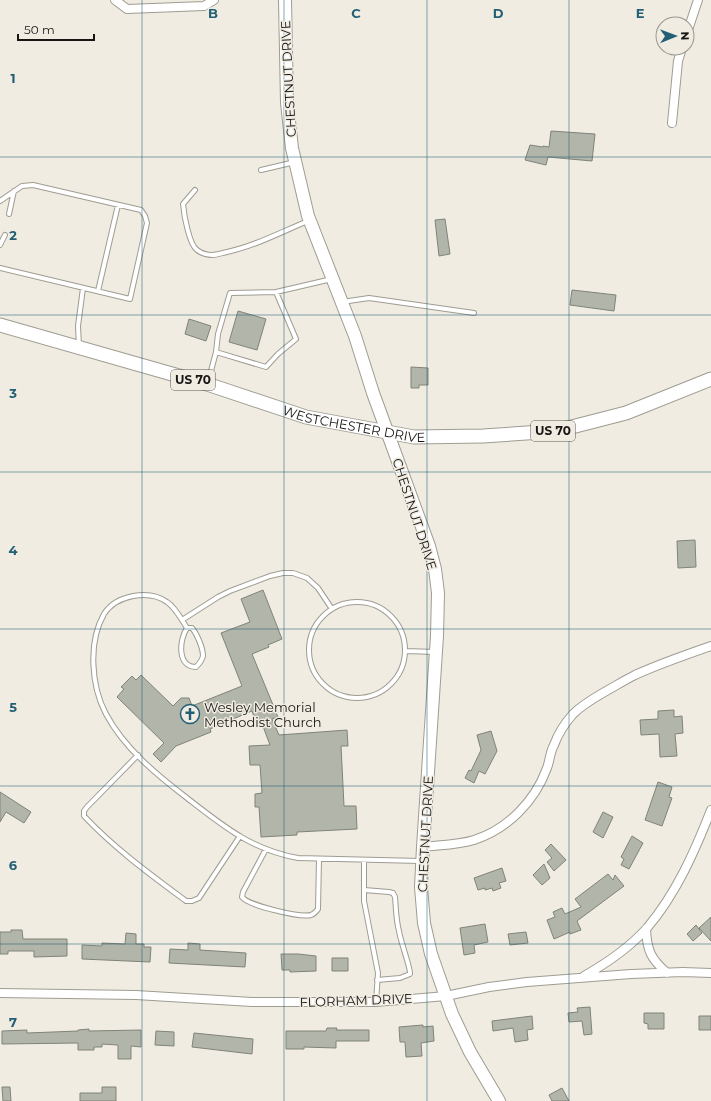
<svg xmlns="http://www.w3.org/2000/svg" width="711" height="1101" font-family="Montserrat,sans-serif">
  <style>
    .building { fill: #b2b5aa; stroke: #808379 }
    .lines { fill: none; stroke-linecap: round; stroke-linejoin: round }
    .lane-casing { stroke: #9f9c92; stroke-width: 6 }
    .street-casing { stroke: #9f9c92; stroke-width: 10 }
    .secondary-casing { stroke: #9f9c92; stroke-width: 14 }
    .primary-casing { stroke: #9f9c92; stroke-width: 15 }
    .lane { stroke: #fff; stroke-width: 4 }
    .street { stroke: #fff; stroke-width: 8 }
    .secondary { stroke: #fff; stroke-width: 12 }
    .primary { stroke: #fff; stroke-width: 13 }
    .grid { fill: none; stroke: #225f76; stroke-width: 1; stroke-opacity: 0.55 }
    .labels { text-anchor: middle; stroke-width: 3; stroke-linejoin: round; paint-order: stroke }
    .shield { fill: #f0ece2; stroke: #585651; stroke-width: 1 }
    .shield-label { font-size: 12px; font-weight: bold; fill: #171613 }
    .street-label { font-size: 13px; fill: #171613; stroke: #f0ece2 }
    .poi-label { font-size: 13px; fill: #171613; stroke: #f0ece2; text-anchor: start }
    .grid-label { font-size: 13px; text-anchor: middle; font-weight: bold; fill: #225f76; stroke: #f0ece2; stroke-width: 3; stroke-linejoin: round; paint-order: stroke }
  </style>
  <rect width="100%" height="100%" fill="#f0ece2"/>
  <!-- building -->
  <path class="building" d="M551,131l44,3 -3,27 -44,-4 -2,8 -21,-5 5,-15 13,2v-1l6,1z
    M445,219l5,35 -11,2 -4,-36z
    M572,290l44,5 -2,16 -44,-6z
    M238,311l28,8 -9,31 -28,-8z
    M189,319l22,7 -5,15 -21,-7z
    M411,367l17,1v17h-9v3h-8z
    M695,540l1,27 -18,1 -1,-27z
    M263,590l19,49 -14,6 1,2 -17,7 26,63 -6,2 7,16 68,-5 1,16h-7l3,60h12l1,23 -60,3v3l-36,2 -2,-30h-4v-13l7,-1 -2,-28h-10l-1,-19 21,-1 -9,-24 -5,2 -4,-12 -42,18 1,3 -35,14 -15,16 -8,-8 11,-11 -47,-46 7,-8 -3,-2 11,-11 4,4 5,-5 32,31 8,-8h8l3,8 50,-20 -21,-53 29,-11 -9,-23z
    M674,710v7l8,-1 1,17 -8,1 2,22 -17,1 -1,-23 -18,1 -1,-15 18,-1v-8z
    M491,731l6,20 -12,23 -6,-3 -5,12 -9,-5 4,-8 2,1 10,-21 -4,-15z
    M658,782l14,5 -3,10 3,1 -10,28 -17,-6z
    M0,792l31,20 -7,11 -18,-11 -6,10z
    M603,812l10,5 -10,21 -10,-6z
    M632,836l11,7 -14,26 -8,-4 3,-6 -3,-2z
    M551,844l15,16 -12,11 -7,-9 5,-4 -7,-8z
    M544,864l6,14 -8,7 -9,-10z
    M502,868l4,13 -7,2 2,5 -8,3 -1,-3 -7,2v-2l-7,2 -4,-12z
    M608,874l5,6 2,-5 9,11 -47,35 4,9 -11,4v-2l-16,7 -7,-19 8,-3 -2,-5 9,-4 3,6 16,-7 -6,-8z
    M711,917v24l-12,-13z
    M485,924l3,18 -14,3 1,8 -11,2 -4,-27z
    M696,925l6,8 -9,8 -6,-7z
    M11,930h11l1,9h44v17l-33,1v-6h-26v3h-8v-22h11z
    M526,932l2,11 -18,2 -2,-11z
    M126,933l10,1v10h8v3h7l-1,15 -68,-3v-14l20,1v-3l23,1z
    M188,943l12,1v6l46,3 -1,14 -76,-4 1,-14 18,1z
    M281,954h17l18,2v15l-26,1v-2h-8z
    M332,958h16v13h-16z
    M590,1007l2,27 -8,1 -2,-14 -13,1 -1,-9 10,-1 -1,-4z
    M644,1013h20v16h-16v-5l-4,-1z
    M532,1016l1,13 -6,1 1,10 -13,2 -2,-14 -20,3 -1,-10z
    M699,1016h12v14h-12z
    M423,1025v2l10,-1 1,15 -13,2 1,13 -16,1 -1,-15h-5l-1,-15z
    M327,1028h10l-1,2h33v11h-33v7l-32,-1v2h-18v-18h40z
    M89,1029v2l52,-1v17l-10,-1v13h-13v-14l-16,-1v3h-8v3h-16v-7l-76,1v-13l25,-1v3l51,-2v-1z
    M156,1031l18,1v14l-19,-1z
    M194,1033l59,6 -1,15 -60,-7z
    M2,1087h8l1,14h-8z
    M102,1087h14v14h-36v-8h22z
    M562,1088l7,13h-17l-3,-6z"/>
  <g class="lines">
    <defs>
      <path id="lane" d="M261,170l34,-8
        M195,190l-12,14c1,11 6,40 14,46 4,3 10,5 15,5 5,0 10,-2 15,-3 28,-6 54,-20 81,-31
        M0,201l22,-15 11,-1 108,25 4,6 2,7 -17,76 -130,-31
        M9,214l5,-23
        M0,245l5,-10
        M98,291l20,-86
        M342,302l27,-4 105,15
        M79,346l-1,-20 5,-38
        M216,352l50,15 12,-13 18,-15 -20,-47
        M208,382l8,-30 2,-18 12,-41 46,-1 56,-13
        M309 650a48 48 0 1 1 96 0a48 48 0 1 1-96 0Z
        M182,620l36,-23 12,-6 40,-15 13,-3h10l14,5 11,10 14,21
        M187,628c-6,-9 -11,-20 -20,-26 -18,-13 -51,-7 -63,12 -16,28 -13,72 2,100 18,34 51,61 81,84 36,28 65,52 111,60l122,3
        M187,628h5c5,6 11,20 11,28 -1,5 -4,8 -7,11 -19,0 -17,-27 -9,-39z
        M406,651l29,1
        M138,755l-51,52 -3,4v5c30,32 67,59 102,85h6l7,-3 41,-62
        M266,849l-23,43 -1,5c5,8 58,21 69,18 3,-1 5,-3 7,-6l1,-50
        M364,860v41l14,72 -2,29
        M364,890l25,2 4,1 2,4c1,11 1,23 4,34 1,9 12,38 11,43l-10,4 -23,2"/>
      <path id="street" d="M115,0l12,9 77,-3 10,-6
        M687,33l11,-33
        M672,123l6,-62 4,-13
        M423,847c17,-2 35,-2 51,-7 34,-11 61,-39 73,-72 3,-8 3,-16 7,-23 4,-11 11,-22 19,-31 10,-10 23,-17 35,-24 9,-5 17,-10 27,-15 24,-11 50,-20 76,-29
        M646,929c1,22 5,30 21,44
        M584,976c23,-13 46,-29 63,-48 29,-34 48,-77 64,-118
        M0,993l136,2 116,7h124l70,-6 43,-9 38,-5 104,-8 52,-2 28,1"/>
      <path id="secondary" d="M285,0l2,103 5,45 16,68 47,120 18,57 56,153 6,23 3,24 -1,43 -14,211 -2,40 3,36 7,31 21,60 18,38 29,49"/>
      <g id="primary">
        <path id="s1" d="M0,325l207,59 99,33 108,20 69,-1 73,-5 70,-18 85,-34"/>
      </g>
    </defs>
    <!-- lane casing -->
    <use href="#lane" class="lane-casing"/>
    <!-- street casing -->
    <use href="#street" class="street-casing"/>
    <!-- secondary casing -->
    <use href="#secondary" class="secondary-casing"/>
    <!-- primary casing -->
    <use href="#primary" class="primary-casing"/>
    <!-- lane -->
    <use href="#lane" class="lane"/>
    <!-- street -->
    <use href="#street" class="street"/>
    <!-- secondary -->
    <use href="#secondary" class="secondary"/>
    <!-- primary -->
    <use href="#primary" class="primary"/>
  </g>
  <!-- grid -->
  <path class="grid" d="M142,0v1101M284,0v1101M427,0v1101M569,0v1101M0,157h711M0,315h711M0,472h711M0,629h711M0,786h711M0,944h711"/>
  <!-- icons -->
  <defs>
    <symbol id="church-ring" viewBox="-11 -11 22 22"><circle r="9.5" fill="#f0ece2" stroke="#225f76" stroke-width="1.5"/><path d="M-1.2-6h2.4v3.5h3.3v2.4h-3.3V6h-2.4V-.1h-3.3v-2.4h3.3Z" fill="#225f76"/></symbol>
  </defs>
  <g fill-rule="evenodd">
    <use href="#church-ring" x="179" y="703" width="22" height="22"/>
  </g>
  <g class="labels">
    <!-- shield labels -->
    <g class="shield">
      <rect x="171" y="370" width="44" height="20" rx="3"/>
      <rect x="531" y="421" width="44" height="20" rx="3"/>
    </g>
    <g class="shield-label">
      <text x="193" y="384">US 70</text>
      <text x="553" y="435">US 70</text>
    </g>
    <!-- street labels -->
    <g class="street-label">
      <text transform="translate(288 79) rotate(-93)" y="5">CHESTNUT DRIVE</text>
      <text dy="5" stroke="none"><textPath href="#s1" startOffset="368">WESTCHESTER DRIVE</textPath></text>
      <text transform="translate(415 514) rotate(72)" y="5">CHESTNUT DRIVE</text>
      <text transform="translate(425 834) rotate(-87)" y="5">CHESTNUT DRIVE</text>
      <text transform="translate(356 1000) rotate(-2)" y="5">FLORHAM DRIVE</text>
    </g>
    <!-- poi labels -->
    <g class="poi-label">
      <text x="204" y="712">Wesley Memorial<tspan x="204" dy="15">Methodist Church</tspan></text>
    </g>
  </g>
  <g class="grid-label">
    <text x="213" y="18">B</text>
    <text x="356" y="18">C</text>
    <text x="498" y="18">D</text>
    <text x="640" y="18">E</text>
    <text x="13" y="83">1</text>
    <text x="13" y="240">2</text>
    <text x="13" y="398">3</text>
    <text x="13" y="555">4</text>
    <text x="13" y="712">5</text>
    <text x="13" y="870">6</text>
    <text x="13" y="1027">7</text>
  </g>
  <!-- north arrow -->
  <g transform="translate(675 36) rotate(89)"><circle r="19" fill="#f0ece2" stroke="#99968f"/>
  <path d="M0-3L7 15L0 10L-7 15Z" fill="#225f76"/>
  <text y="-6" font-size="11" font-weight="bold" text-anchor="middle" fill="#171613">N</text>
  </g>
  <!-- scale -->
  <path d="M18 34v6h76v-6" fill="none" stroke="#171613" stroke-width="2"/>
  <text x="24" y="34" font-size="12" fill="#171613" stroke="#f0ece2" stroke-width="3" paint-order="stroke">50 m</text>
</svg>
